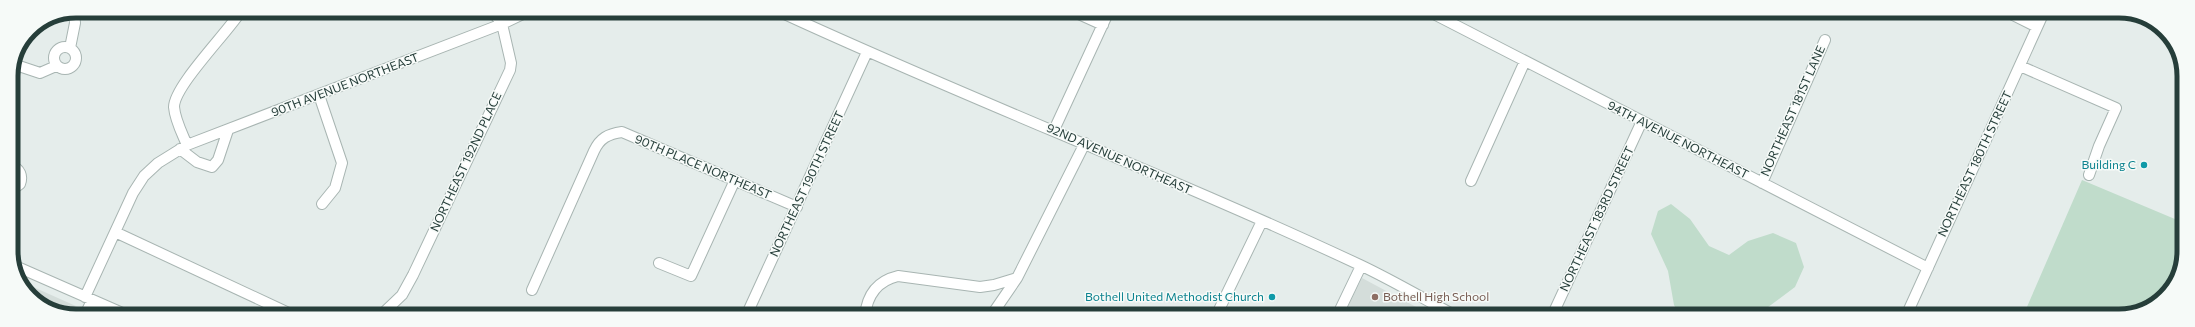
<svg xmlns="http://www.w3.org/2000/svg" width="2195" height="327" font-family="Commissioner,sans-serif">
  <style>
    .built { fill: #d4ddda }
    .green { fill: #c0dccb }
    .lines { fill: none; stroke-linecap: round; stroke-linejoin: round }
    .minor-casing { stroke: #a8b5b2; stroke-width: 12 }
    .minor { stroke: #fff; stroke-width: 10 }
    .culture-dot { fill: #0f9aa8; stroke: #f6faf8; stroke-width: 1.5 }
    .education-dot { fill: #8d6e63; stroke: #f6faf8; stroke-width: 1.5 }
    .labels { text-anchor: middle; stroke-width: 3; stroke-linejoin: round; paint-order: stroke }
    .street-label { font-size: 12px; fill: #263e3a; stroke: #f6faf8 }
    .culture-label { font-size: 12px; fill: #0d838f; stroke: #f6faf8; text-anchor: end }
    .education-label { font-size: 12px; fill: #785e54; stroke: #f6faf8; text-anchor: start }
    .rim { fill: none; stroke: #263e3a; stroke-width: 5 }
  </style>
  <rect width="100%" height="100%" fill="#e5edeb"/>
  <!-- built -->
  <path class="built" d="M1362,278l71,38h-90z
    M22,282l74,33h-28l-35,-15z"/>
  <!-- green -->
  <path class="green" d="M2082,180l100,42 -5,12 6,3v22l-21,41 -43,16h-96z
    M1671,204l19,15 19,27 20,9 19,-14 25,-8 23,10 8,24 -9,20 -35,26 1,3h-81l-6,-11 -6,-34 -17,-37 7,-23z"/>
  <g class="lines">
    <defs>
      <path id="minor" d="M778,11c192,89 390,164 582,254 32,15 64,34 96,51
        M1072,11l31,14
        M1428,11l500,257
        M2005,11l32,16
        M54 58a11 11 0 1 1 22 0a11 11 0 1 1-22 0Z
        M70,48l5,-25 -1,-11
        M16,65l24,8 16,-7
        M2020,66l96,42 -17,38 -10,29
        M319,95l23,68 -7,25 -13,16
        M1054,130l55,-119
        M187,145l315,-121 27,-13
        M180,149l17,13 15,5 6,-7 10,-30
        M12,166c8,3 11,10 8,18l-8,6
        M1471,181l54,-120
        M1762,183l63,-143
        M115,232l180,84
        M659,263l32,13 44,-96
        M13,265l114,50
        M532,290l62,-139c6,-13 14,-17 28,-19l175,75
        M85,297l48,-104 11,-17 14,-13 29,-18c-5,-12 -12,-25 -13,-38 0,-21 54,-75 67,-96
        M85,315l7,-15
        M380,316l22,-21 11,-20 97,-205 1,-7 -9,-39 -10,-13
        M746,316l121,-264
        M865,316c2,-21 12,-35 33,-40l82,11 14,-2 23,-7
        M991,316l26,-38 68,-135
        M1216,316l46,-95
        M1337,316l24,-50
        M1552,316l90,-195
        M1906,316l138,-304"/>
    </defs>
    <!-- minor casing -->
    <use href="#minor" class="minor-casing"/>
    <!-- minor -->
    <use href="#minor" class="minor"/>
  </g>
  <!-- markers -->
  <g class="culture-dot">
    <circle cx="2144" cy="165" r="4"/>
    <circle cx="1272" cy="297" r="4"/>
  </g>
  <circle class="education-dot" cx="1375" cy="297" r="4"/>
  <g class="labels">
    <!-- street labels -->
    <g class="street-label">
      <text transform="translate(345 85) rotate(-21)" y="4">90TH AVENUE NORTHEAST</text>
      <text transform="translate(1793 111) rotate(-66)" y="4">NORTHEAST 181ST LANE</text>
      <text transform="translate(1678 140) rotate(27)" y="4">94TH AVENUE NORTHEAST</text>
      <text transform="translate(1119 159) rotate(24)" y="4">92ND AVENUE NORTHEAST</text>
      <text transform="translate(466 162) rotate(-65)" y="4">NORTHEAST 192ND PLACE</text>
      <text transform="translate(1975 164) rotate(-65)" y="4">NORTHEAST 180TH STREET</text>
      <text transform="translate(703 167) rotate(23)" y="4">90TH PLACE NORTHEAST</text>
      <text transform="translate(807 184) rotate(-65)" y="4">NORTHEAST 190TH STREET</text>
      <text transform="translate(1597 219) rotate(-65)" y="4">NORTHEAST 183RD STREET</text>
    </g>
    <!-- culture labels -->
    <g class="culture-label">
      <text x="2136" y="169">Building C</text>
      <text x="1264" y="301">Bothell United Methodist Church</text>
    </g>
    <!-- education labels -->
    <g class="education-label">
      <text x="1383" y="301">Bothell High School</text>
    </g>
  </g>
  <!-- crop -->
  <path d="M0 0H2195V327H0ZM76 18H2119A58 58 0 0 1 2177 76V251A58 58 0 0 1 2119 309H76A58 58 0 0 1 18 251V76A58 58 0 0 1 76 18Z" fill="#f6faf8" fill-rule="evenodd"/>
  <path class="rim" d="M76 18H2119A58 58 0 0 1 2177 76V251A58 58 0 0 1 2119 309H76A58 58 0 0 1 18 251V76A58 58 0 0 1 76 18Z"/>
</svg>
